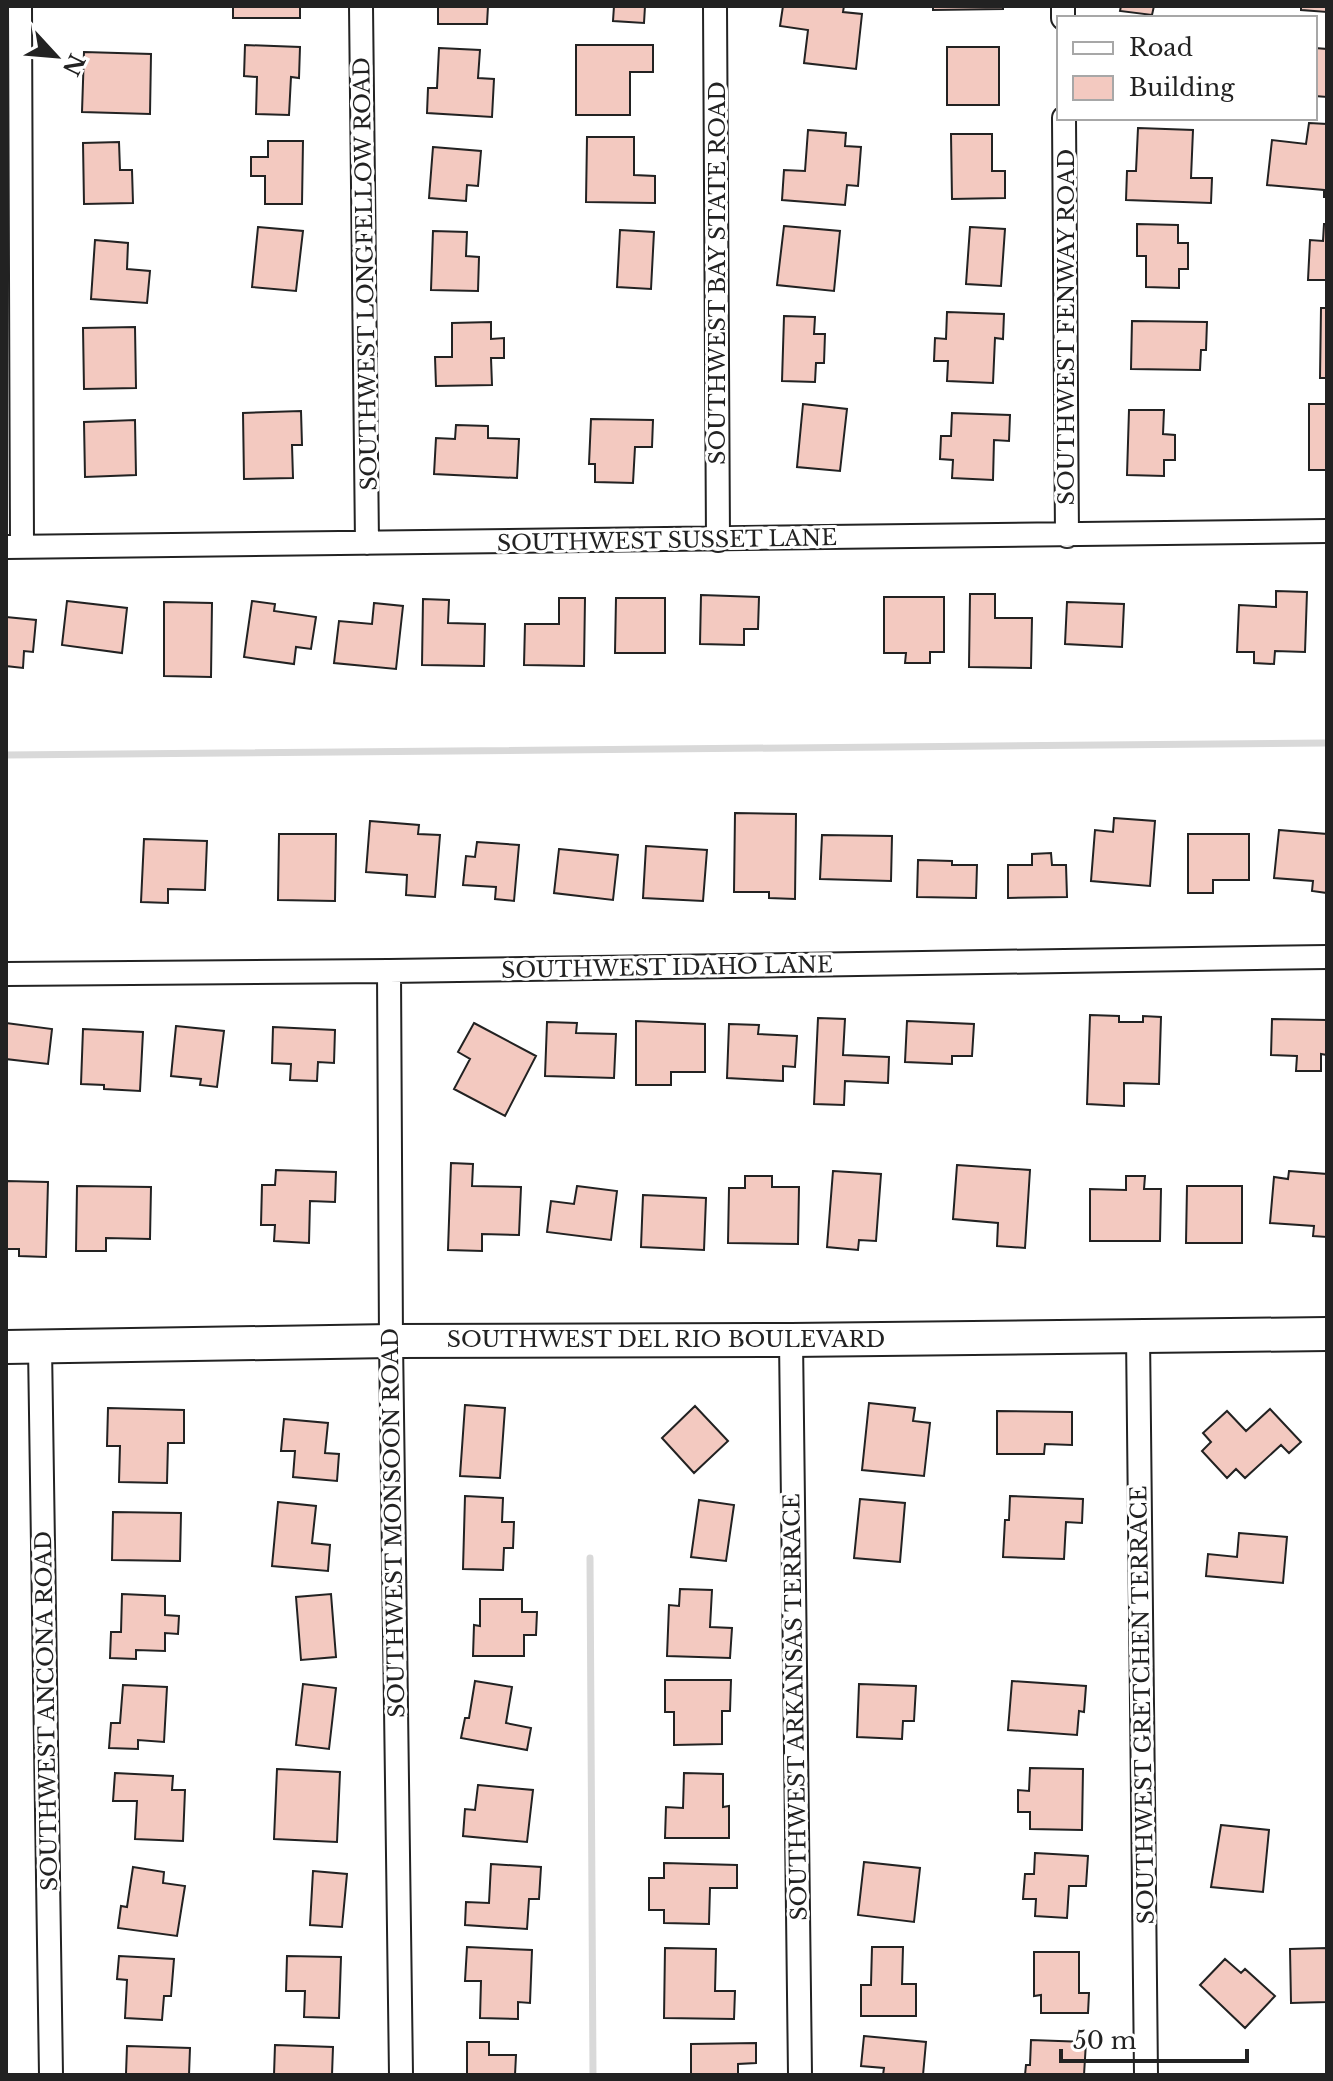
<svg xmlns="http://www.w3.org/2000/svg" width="1333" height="2081" font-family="'Libre Baskerville',serif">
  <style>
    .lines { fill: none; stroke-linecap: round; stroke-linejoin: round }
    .stream { stroke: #d9d9d9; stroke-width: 7 }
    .building { fill: #f3c9c0; stroke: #222; stroke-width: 2 }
    .street-casing { stroke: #222; stroke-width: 26 }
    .secondary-casing { stroke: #222; stroke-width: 36 }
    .street { stroke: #fff; stroke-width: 22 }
    .secondary { stroke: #fff; stroke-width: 32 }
    .labels { text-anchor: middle; stroke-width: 6; stroke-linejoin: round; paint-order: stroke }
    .street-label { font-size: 22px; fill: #222; stroke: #fff }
  </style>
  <rect width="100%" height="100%" fill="#fff"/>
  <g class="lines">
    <!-- stream -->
    <path class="stream" d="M6,755l1321,-12
      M590,1558l3,517"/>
  </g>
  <!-- building -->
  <path class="building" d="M233,6h67v12h-67z
    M438,6h50l-1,18h-49z
    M614,6h31l-1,17 -31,-2z
    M783,6h61l-1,6 19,2 -6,55 -52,-6 4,-33 -28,-4z
    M933,6h70v3l-70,1z
    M1121,6h33l-2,9 -32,-4z
    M1301,6h26v6l-26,-2z
    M245,45l55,2 -1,31 -8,-1 -2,38 -33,-1 1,-37 -13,-1z
    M576,45h77v27h-23v43h-54z
    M947,47h52v58h-52z
    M439,48l41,2 -2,28 16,1 -2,38 -65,-4 1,-25h9z
    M1315,48l12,1v48l-12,-1z
    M84,52l67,2 -1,60 -68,-2z
    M1309,123l18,1v73h-3v-7l-57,-5 5,-45 34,4z
    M1138,128l55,2 -2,48h21l-1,25 -85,-3 1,-29h9z
    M808,130l38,3 -1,13 16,1 -3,39 -11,-1 -2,20 -63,-5 2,-30 21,1z
    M951,134h41v37h13v27l-53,1z
    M587,137h47v38l21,1v27l-69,-1z
    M268,141h35l-1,63h-37v-28h-14v-19h17z
    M119,142l1,28h12l1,33 -49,1 -1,-61z
    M433,147l48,4 -3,35 -11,-1 -1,16 -37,-3z
    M1137,224l41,1v18h10v26h-9v19l-33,-1v-31h-9z
    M1324,224h3v56h-19l2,-40 13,1z
    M784,226l56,5 -6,60 -57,-6z
    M258,227l45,4 -7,60 -44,-4z
    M970,227l35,2 -4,57 -35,-2z
    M620,230l34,2 -3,57 -34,-2z
    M433,231l34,1 -1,24 13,1 -1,34 -47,-1z
    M95,240l33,3 -1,26 23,2 -3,32 -56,-4z
    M1321,308h6v70h-7z
    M947,312l57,2 -1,25 -8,-1 -2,45 -46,-2 1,-20h-14l1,-23 11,1z
    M784,316l31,1 -1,17h11l-1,29h-8l-1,19 -33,-1z
    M1132,321l75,1 -1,28h-5l-1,20 -69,-1z
    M491,322v17l13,-1v20h-13l1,27 -56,1 -1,-29h17v-34z
    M135,327l1,61 -52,1 -1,-61z
    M803,404l44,5 -7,62 -43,-4z
    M1309,404h18v66h-18z
    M1129,410h35l-1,24 12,1v25h-11v16l-37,-1z
    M301,411l1,34h-10l1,33 -49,1 -1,-66z
    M952,413l58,2 -1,26 -15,-1 -1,40 -41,-2 1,-18 -13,-1 1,-23h10z
    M591,419l62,1 -1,27h-17l-2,36 -38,-1v-18h-6z
    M135,420l1,55 -51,2 -1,-55z
    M456,425l32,1v12l31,1 -2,39 -83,-4 2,-36 19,1z
    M1276,591l31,1 -2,60 -30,-1 -1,13 -20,-1v-11h-17l2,-47 37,2z
    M970,594h25v24h37l-1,50 -62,-1z
    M701,595l58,2 -1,32h-14v16l-44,-1z
    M884,597h60v55h-14v11h-25l1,-10h-22z
    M559,598h26l-1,68 -60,-1 1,-41h34z
    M616,598h49v55h-50z
    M423,599l26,1 -1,23 37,1 -1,42 -62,-1z
    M67,601l60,7 -5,45 -60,-8z
    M252,601l23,3 -1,7 42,6 -5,32 -15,-2 -2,17 -50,-7z
    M164,602l48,1 -1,74 -47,-1z
    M1067,602l57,2 -2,43 -57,-3z
    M374,603l29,3 -7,63 -62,-6 5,-42 33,3z
    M6,617l30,3 -3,32 -9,-1 -1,17 -17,-2z
    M735,813l61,1 -1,85 -26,-1v-6h-35z
    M1114,818l41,3 -5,65 -59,-5 4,-51 18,2z
    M370,821l49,4 -1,9 22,1 -5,62 -29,-2 1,-20 -41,-3z
    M1279,830l48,4v59l-15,-2 1,-10 -39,-3z
    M279,834h57l-1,67 -57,-1z
    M1188,834h61v46h-36v13h-25z
    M822,835l70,1 -1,45 -71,-2z
    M144,839l63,2 -2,49 -37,-1v14l-27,-1z
    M477,842l42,3 -5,56 -19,-2 1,-12 -33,-2 3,-29 9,1z
    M646,846l61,4 -4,51 -60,-3z
    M559,849l59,6 -5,45 -59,-7z
    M1051,853l1,12h14l1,32 -59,1v-33h24v-11z
    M918,860l34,1v4h25l-1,33 -59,-1z
    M1090,1015l29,1v6h24v-6l18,1 -2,67 -35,-1v23l-37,-2z
    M818,1018l27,1 -2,36 46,2 -1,26 -43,-2 -1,24 -30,-1z
    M1272,1019l55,1v35l-6,-1v17h-25l1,-15 -26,-1z
    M636,1021l69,3v48h-34v13h-35z
    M907,1021l67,3 -2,32h-20v8l-47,-2z
    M547,1022l30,1 -1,10 40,1 -2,44 -69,-2z
    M6,1023l46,6 -4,35 -42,-5z
    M474,1023l62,33 -31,60 -51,-27 16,-30 -12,-7z
    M729,1024l30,1 -1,9 39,2 -2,31 -12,-1v15l-56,-3z
    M176,1026l48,5 -7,56 -17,-2 1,-6 -30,-3z
    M273,1027l62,3 -1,33 -16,-1 -1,19 -27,-1 1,-16 -19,-1z
    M83,1029l60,3 -3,59 -36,-2v-4l-23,-1z
    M451,1163l22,1 -1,22 49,1 -2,48 -37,-1v17l-34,-1z
    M957,1165l73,5 -5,78 -28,-2 1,-23 -45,-4z
    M276,1170l60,2 -1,30 -25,-1 -1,42 -35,-2 1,-16h-14l1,-40h13z
    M833,1171l48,3 -5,67 -17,-1 -1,10 -31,-3z
    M1289,1171l38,3v63l-14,-1 1,-10 -44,-3 4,-46 14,2z
    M745,1176h27v11h27l-1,57 -70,-1 1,-55h16z
    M1126,1176h19l-1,13h17l-1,52h-70v-52l36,1z
    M6,1181l42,1 -2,75 -27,-1v-7h-13z
    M77,1186l74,1 -1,52 -44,-1v13h-30z
    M577,1186l40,5 -6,49 -64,-8 4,-31 23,3z
    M1187,1186h55v57h-56z
    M643,1195l63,3 -2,52 -63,-3z
    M869,1403l46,5 -2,13 17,2 -6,53 -62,-6z
    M465,1405l40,3 -5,70 -40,-2z
    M695,1406l33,35 -34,32 -32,-35z
    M108,1408l76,2v33h-16l-1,40 -48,-1 1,-36h-13z
    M1270,1409l31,33 -12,11 -8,-8 -36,33 -9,-9 -9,9 -25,-27 9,-9 -8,-9 24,-22 19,20z
    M997,1411l75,1v33l-27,-1 -1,10h-47z
    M284,1419l44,4 -3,30 14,1 -2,27 -44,-4 2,-26h-14z
    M465,1496l38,2 -1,24h12l-1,26h-9l-1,22 -40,-1z
    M1010,1496l73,3 -1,24 -16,-1 -2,37 -61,-2 2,-37h4z
    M860,1499l45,4 -5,59 -46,-4z
    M699,1500l35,5 -8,56 -35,-4z
    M278,1502l38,4 -4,37 18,2 -2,26 -56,-5z
    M113,1512l68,1 -1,48 -68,-1z
    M1239,1533l48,4 -4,46 -77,-7 2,-22 29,3z
    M680,1589l32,1 -2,37 22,1 -2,30 -63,-2 2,-51 10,1z
    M122,1594l43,2v19l14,1 -1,18 -13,-1v18l-29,-1v9l-26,-1 1,-26h10z
    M331,1594l5,63 -35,3 -5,-63z
    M480,1599h42v13h15l-1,23h-12v21h-51l1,-31 6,1z
    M665,1680h66l-1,31h-8v33l-48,1v-33h-9z
    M475,1681l37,6 -6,36 25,5 -4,22 -66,-12 4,-20h4z
    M1012,1681l74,5 -2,26 -5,-1 -2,24 -69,-5z
    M303,1684l33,4 -7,61 -33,-4z
    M859,1684l57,2 -2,35h-11l-1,18 -45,-2z
    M123,1685l44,2 -3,55 -26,-2v9l-29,-1 2,-25h9z
    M1030,1768l53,1 -1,61 -52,-1v-17h-12v-22l11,1z
    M277,1769l63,3 -3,70 -63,-3z
    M115,1773l58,3 -1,14h13l-2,51 -48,-2 2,-38h-24z
    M684,1773l39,1v33l6,-1v32h-64l1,-31 17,1z
    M478,1785l55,5 -6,52 -64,-6 2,-27 10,1z
    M1221,1825l48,5 -6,62 -52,-5z
    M1035,1853l53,3 -2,30h-17l-2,32 -32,-2 1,-17h-13l2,-25h9z
    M864,1862l56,6 -6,54 -56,-7z
    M664,1863l73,2v23h-27l-1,36 -45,-1v-13h-15v-32h15z
    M491,1864l50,3 -2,32h-10l-2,30 -62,-4 1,-23 23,1z
    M133,1867l31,5 -1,11 22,3 -8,50 -59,-8 3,-22 6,1z
    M313,1871l34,3 -5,53 -32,-2z
    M467,1947l65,3 -2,53 -12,-1v17l-38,-1 1,-37h-16z
    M872,1947h31l-1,37h14v32h-55v-31h10z
    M665,1948l51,1 -1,42h20l-1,28 -70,-1z
    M1327,1948v54l-36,1 -1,-54z
    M1034,1952h45v41h10l-1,20h-47v-18l-7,1z
    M119,1956l55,3 -3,37h-7l-2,24 -37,-2 2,-38 -10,-1z
    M287,1956l54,1 -2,61 -35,-1 1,-26h-19z
    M1225,1959l16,14 4,-4 30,27 -30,32 -45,-43z
    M864,2036l62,6 -3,33h-40l1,-7 -23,-2z
    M1031,2040l55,2 -2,33h-59l1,-10h4z
    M467,2042h22v13h27l-1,20h-48z
    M756,2043v20l-18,1v11h-47v-31z
    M275,2045l58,2 -1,28h-58z
    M127,2046l63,2 -1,27 -63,-1z"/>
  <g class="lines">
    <defs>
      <path id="street" d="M20,6l2,541
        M361,6l6,537
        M715,6l3,534
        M1063,6v12
        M1064,118l3,418
        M6,547l1321,-16
        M389,971l2,370 10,734
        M6,974l383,-3 938,-14
        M1138,1335l8,740
        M791,1340l9,735
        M40,1347l11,728"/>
      <path id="secondary" d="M6,1347l385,-6 400,-1 536,-6"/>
    </defs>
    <!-- street casing -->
    <use href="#street" class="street-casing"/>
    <!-- secondary casing -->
    <use href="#secondary" class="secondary-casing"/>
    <!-- street -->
    <use href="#street" class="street"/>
    <!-- secondary -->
    <use href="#secondary" class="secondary"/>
  </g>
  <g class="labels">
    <!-- street labels -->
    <g class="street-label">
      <text transform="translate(717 273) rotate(-90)" y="8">SOUTHWEST BAY STATE ROAD</text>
      <text transform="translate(365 274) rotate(-91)" y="8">SOUTHWEST LONGFELLOW ROAD</text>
      <text transform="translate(1066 327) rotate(-90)" y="8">SOUTHWEST FENWAY ROAD</text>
      <text transform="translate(667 540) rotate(-1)" y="8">SOUTHWEST SUSSET LANE</text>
      <text transform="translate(667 967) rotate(-1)" y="8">SOUTHWEST IDAHO LANE</text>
      <text x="666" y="1347">SOUTHWEST DEL RIO BOULEVARD</text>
      <text transform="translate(393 1523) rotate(-91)" y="8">SOUTHWEST MONSOON ROAD</text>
      <text transform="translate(1142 1705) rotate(-91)" y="8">SOUTHWEST GRETCHEN TERRACE</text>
      <text transform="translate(795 1707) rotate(-91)" y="8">SOUTHWEST ARKANSAS TERRACE</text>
      <text transform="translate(46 1711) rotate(-91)" y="8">SOUTHWEST ANCONA ROAD</text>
    </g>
  </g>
  <!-- border -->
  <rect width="1333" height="2081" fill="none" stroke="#222222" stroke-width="16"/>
  <!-- legend -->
  <rect x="1057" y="16" width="260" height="104" fill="#ffffff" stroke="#a7a7a7" stroke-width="2"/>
  <rect x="1073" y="42" width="40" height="12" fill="#ffffff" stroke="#a7a7a7" stroke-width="2"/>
  <text x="1129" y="56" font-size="24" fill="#222222">Road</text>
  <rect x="1073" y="76" width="40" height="24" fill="#f3c9c0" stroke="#a7a7a7" stroke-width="2"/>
  <text x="1129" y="96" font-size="24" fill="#222222">Building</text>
  <!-- north arrow -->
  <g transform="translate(56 56) rotate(116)" stroke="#ffffff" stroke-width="6" paint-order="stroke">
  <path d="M0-6L14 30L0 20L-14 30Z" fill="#222222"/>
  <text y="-12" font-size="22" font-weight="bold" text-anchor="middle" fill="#222222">N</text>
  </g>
  <!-- scale -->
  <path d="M1061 2049v12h186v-12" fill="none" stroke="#222222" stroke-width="4"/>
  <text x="1073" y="2049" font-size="24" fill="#222222" stroke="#ffffff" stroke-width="6" paint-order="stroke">50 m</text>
</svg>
